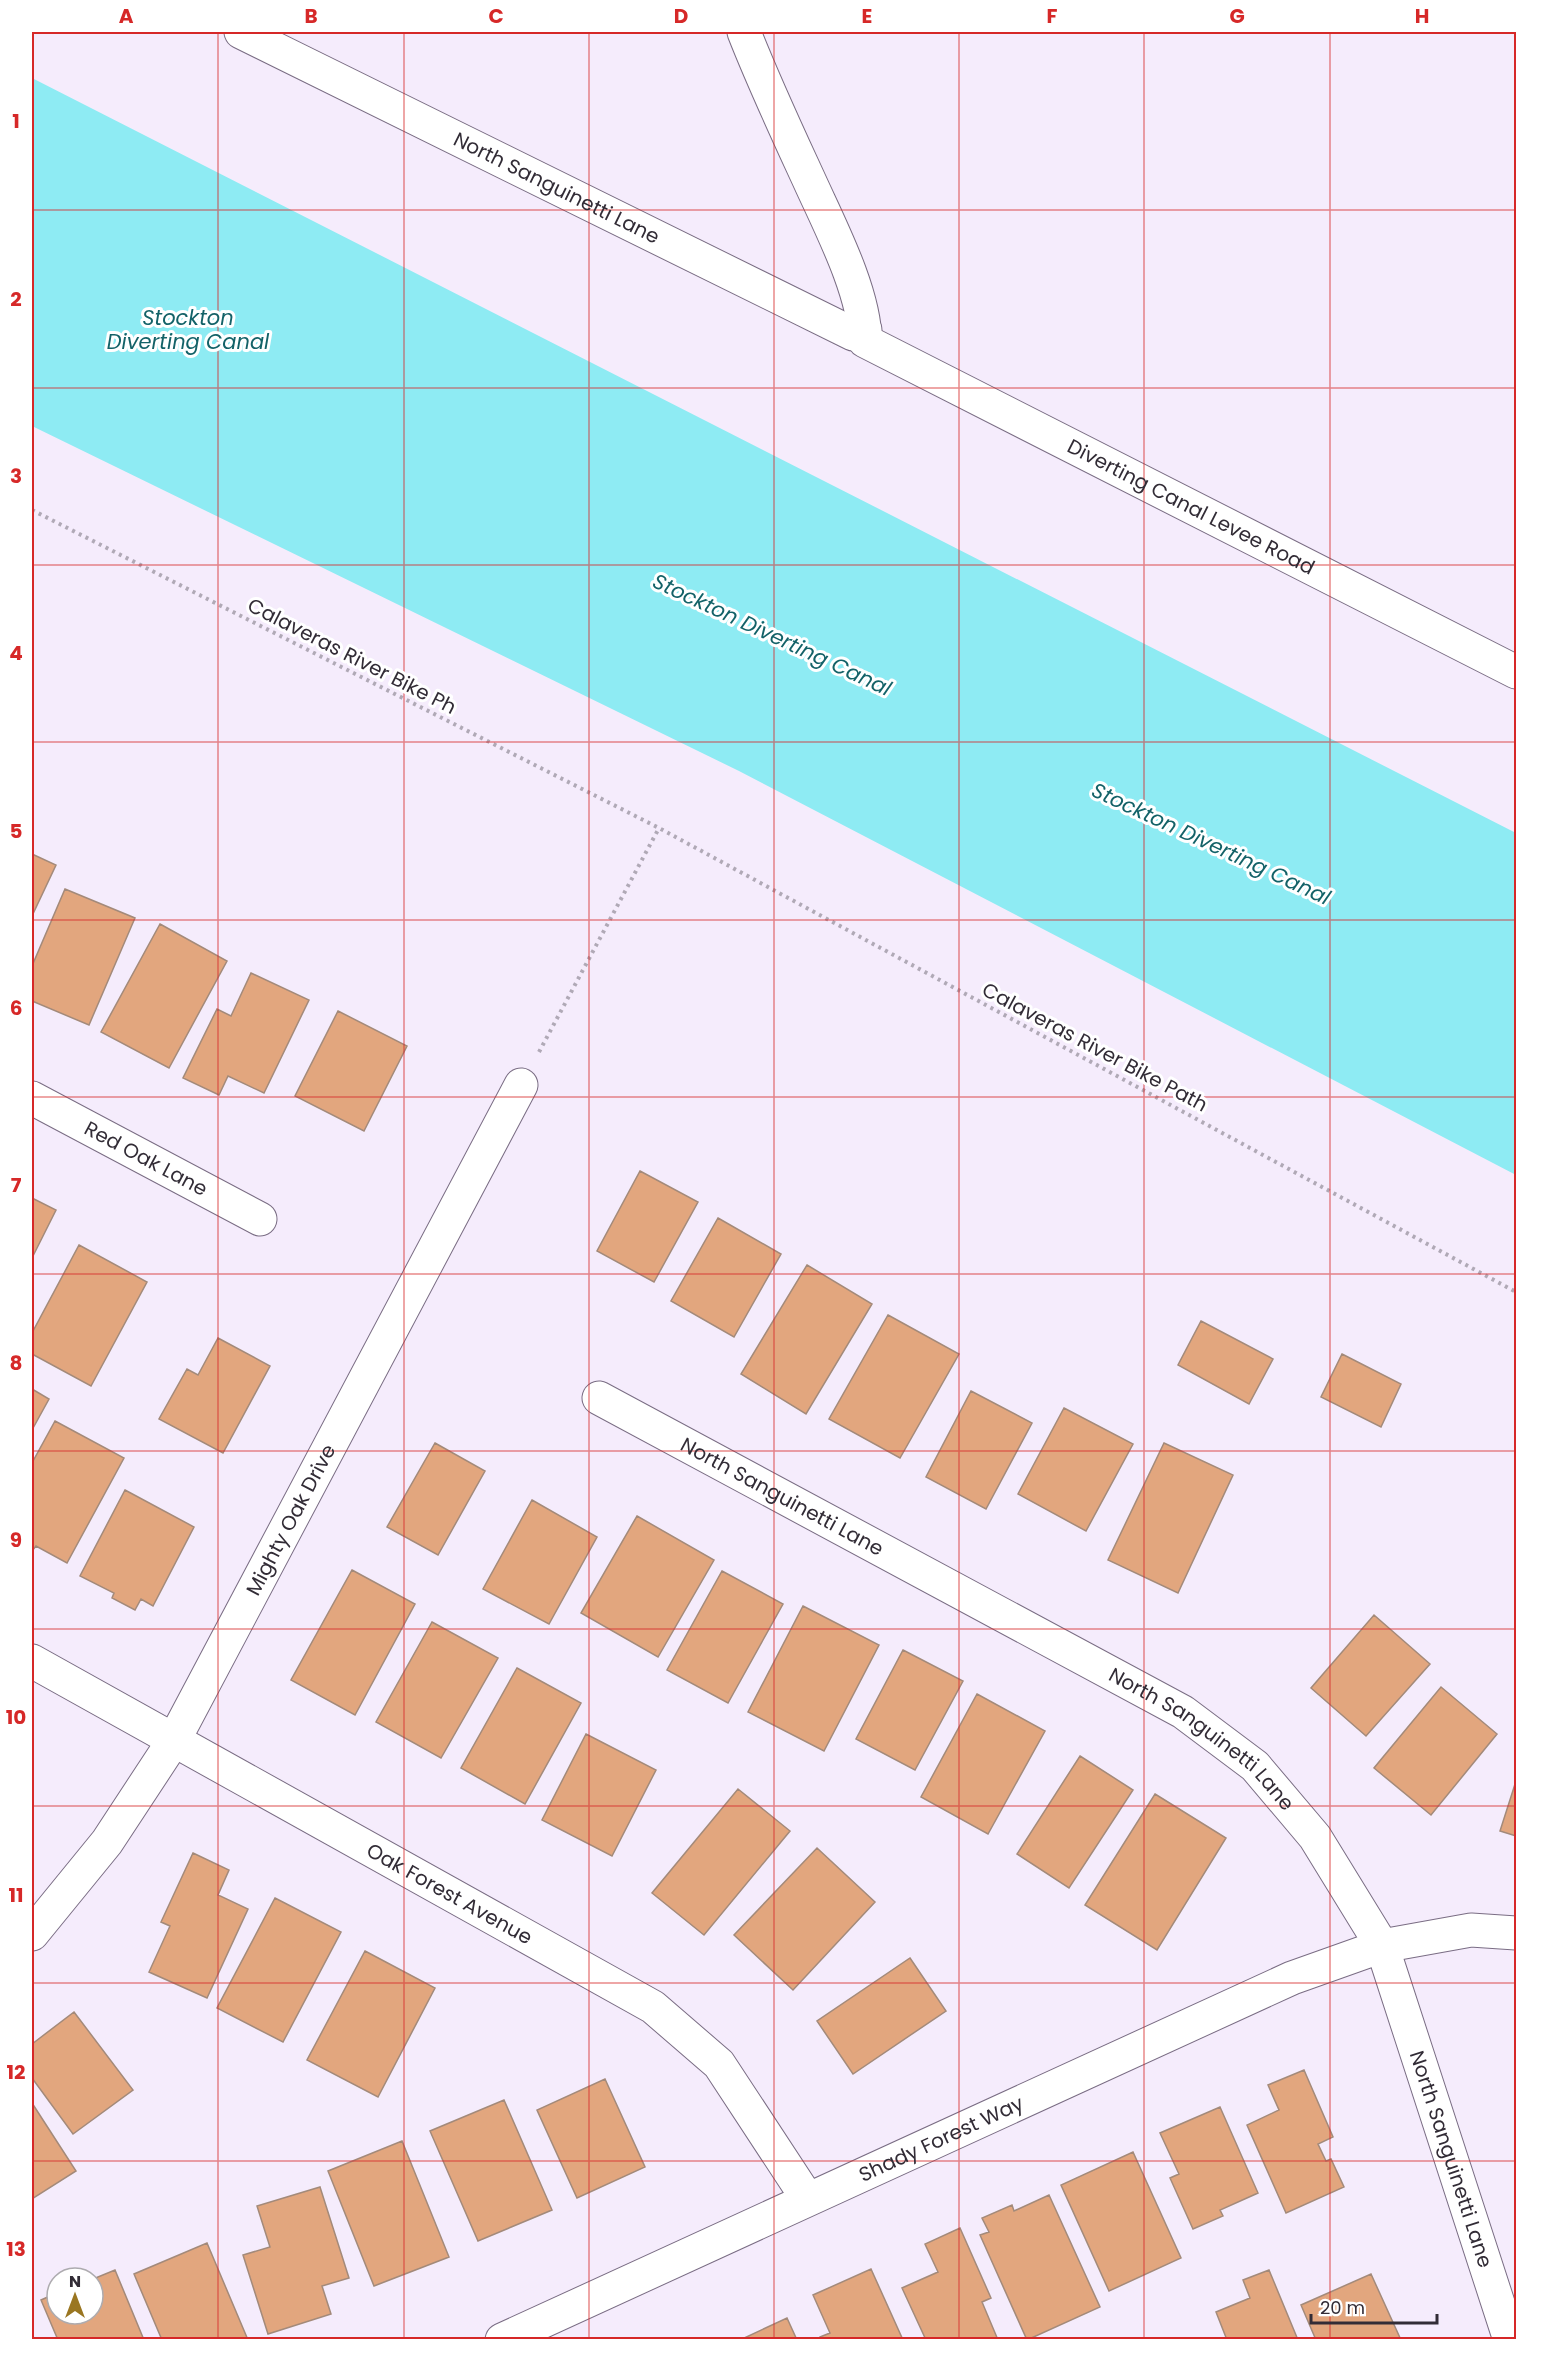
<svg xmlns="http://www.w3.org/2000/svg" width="1548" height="2371" font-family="Poppins,sans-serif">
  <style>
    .water { fill: #8eebf3 }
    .building { fill: #e2a67e; stroke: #a38a7a; stroke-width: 1.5 }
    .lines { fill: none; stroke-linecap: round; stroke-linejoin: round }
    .minor-casing { stroke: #7a6d84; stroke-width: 35 }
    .path { stroke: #b0a9b6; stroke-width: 4; stroke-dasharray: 3 4.5; stroke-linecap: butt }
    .minor { stroke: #fff; stroke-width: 33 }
    .grid { fill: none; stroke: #d62828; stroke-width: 1.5; stroke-opacity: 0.55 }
    .labels { text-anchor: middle; stroke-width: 6; stroke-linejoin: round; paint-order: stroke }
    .street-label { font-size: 20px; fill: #322c36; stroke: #fff }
    .water-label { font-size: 21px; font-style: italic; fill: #136268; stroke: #fff }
    .neatline { fill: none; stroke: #d62828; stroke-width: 2 }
    .grid-label { font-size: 20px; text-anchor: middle; font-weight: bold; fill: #d62828 }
  </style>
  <rect width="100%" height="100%" fill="#f5ecfc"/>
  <!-- water -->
  <path class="water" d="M32,78l1484,755v342l-777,-404 -707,-345z"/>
  <!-- building -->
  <path class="building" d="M32,854l24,11 -24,51z
    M65,889l70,29 -46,107 -57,-24v-35z
    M160,924l67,37 -58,107 -68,-36z
    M251,973l58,27 -45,93 -36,-17 -9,19 -36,-17 34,-69 14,7z
    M338,1011l69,35 -43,85 -69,-35z
    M640,1171l58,31 -44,80 -57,-31z
    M32,1198l24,12 -24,48z
    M718,1218l63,36 -47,83 -63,-36z
    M79,1245l68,37 -56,104 -59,-32v-21z
    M807,1265l65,39 -66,110 -65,-40z
    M888,1315l71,39 -59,104 -71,-39z
    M1201,1321l72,38 -24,45 -71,-39z
    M218,1338l52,28 -47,87 -64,-34 28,-50 11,6z
    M1342,1354l59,30 -20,43 -60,-30z
    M32,1389l17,10 -17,31z
    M971,1391l61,32 -46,86 -60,-32z
    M1064,1408l69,36 -47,87 -68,-37z
    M55,1421l69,37 -57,105 -31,-17 -4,5v-88z
    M435,1443l50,28 -47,84 -51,-28z
    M1164,1443l69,32 -55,118 -70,-33z
    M125,1490l69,37 -41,79 -12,-7 -6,11 -23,-12 2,-5 -34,-17z
    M532,1500l65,37 -48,87 -66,-35z
    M637,1516l77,44 -56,97 -77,-44z
    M352,1570l63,34 -60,111 -64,-35z
    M722,1571l61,33 -55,99 -61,-33z
    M803,1606l76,39 -55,106 -76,-39z
    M1374,1615l56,49 -64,72 -55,-48z
    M432,1622l66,36 -57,100 -65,-36z
    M903,1650l60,31 -48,89 -59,-31z
    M517,1668l64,35 -56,101 -64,-36z
    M1441,1687l56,47 -66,81 -57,-47z
    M977,1694l68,37 -57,103 -67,-37z
    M586,1734l70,36 -44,86 -70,-36z
    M1080,1756l53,34 -64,98 -52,-34z
    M1516,1781v55l-16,-5z
    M738,1789l52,42 -86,104 -52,-42z
    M1155,1794l71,44 -69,112 -72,-45z
    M817,1848l58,54 -82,88 -59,-55z
    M193,1853l36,17 -11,25 30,14 -41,89 -58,-26 21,-46 -9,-4z
    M275,1898l66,34 -58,110 -66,-34z
    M365,1951l70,37 -57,109 -71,-37z
    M910,1958l36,53 -93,63 -36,-53z
    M74,2012l59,78 -60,44 -41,-56v-34z
    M1304,2070l29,67 -15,7 8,17 5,-2 13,28 -58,26 -39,-88 32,-15 -11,-25z
    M605,2079l40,88 -68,31 -40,-88z
    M504,2100l48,110 -74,31 -48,-110z
    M32,2103l44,68 -44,28z
    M1220,2107l38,86 -38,17 3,6 -30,13 -23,-51 9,-4 -19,-41z
    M402,2141l47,116 -75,29 -46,-115z
    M1133,2152l48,106 -72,33 -48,-106z
    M320,2187l29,91 -27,8 9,28 -63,20 -25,-79 27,-8 -13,-41z
    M1049,2195l51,112 -73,33 -47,-105 9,-3 -7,-14 30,-13 2,6z
    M960,2228l31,70 -9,4 16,38h-72l-24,-52 36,-16 -13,-28z
    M207,2243l41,97h-86l-28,-66z
    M871,2269l32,71h-82l-1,-3 10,-4 -17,-38z
    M115,2270l29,70h-86l-17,-40 16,-7v21h36v-35z
    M1269,2270l29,70h-71l-11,-28 34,-14 -7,-18z
    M1371,2274l30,66h-85l-15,-35z
    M787,2318l10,22h-57z"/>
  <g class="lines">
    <defs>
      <g id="minor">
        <path id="s1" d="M241,32l612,302 12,-4"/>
        <path id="s2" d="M744,32c20,51 43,100 66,150 20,44 55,111 55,159l651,331"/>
        <path id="s3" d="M32,1098l228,121"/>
        <path id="s4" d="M599,1398l584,314 72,54 60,71 67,109 128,394"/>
        <path id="s5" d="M32,1661l621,346 66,57 88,134"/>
        <path id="s6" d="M32,1934l75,-92 67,-102 347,-655"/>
        <path id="s7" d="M502,2340l790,-362 90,-32 89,-16 45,3"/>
      </g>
    </defs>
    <!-- minor casing -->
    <use href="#minor" class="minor-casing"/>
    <!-- path -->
    <path class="path" d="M32,510l627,318 857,464
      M539,1052l120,-224"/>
    <!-- minor -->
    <use href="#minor" class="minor"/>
  </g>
  <!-- grid -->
  <path class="grid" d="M218,32v2308M404,32v2308M589,32v2308M774,32v2308M959,32v2308M1144,32v2308M1330,32v2308M32,210h1484M32,388h1484M32,565h1484M32,742h1484M32,920h1484M32,1097h1484M32,1274h1484M32,1451h1484M32,1629h1484M32,1806h1484M32,1983h1484M32,2161h1484"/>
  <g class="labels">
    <!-- street labels -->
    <g class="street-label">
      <text dy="7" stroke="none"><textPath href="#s1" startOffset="352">North Sanguinetti Lane</textPath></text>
      <text dy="7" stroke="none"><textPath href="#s2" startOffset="699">Diverting Canal Levee Road</textPath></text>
      <text transform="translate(352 656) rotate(27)" y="7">Calaveras River Bike Ph</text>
      <text transform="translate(1095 1047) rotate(28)" y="7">Calaveras River Bike Path</text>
      <text dy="7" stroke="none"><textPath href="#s3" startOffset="129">Red Oak Lane</textPath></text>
      <text dy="7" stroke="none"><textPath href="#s4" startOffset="208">North Sanguinetti Lane</textPath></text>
      <text dy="7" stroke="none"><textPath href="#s6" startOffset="490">Mighty Oak Drive</textPath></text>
      <text dy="7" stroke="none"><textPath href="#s4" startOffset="694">North Sanguinetti Lane</textPath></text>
      <text dy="7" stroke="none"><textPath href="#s5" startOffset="478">Oak Forest Avenue</textPath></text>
      <text dy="7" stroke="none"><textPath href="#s7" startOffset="483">Shady Forest Way</textPath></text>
      <text dy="7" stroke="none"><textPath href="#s4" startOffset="1198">North Sanguinetti Lane</textPath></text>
    </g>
    <!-- water labels -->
    <g class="water-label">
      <text x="188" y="325">Stockton<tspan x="188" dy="24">Diverting Canal</tspan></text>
      <text transform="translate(772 635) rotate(25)" y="7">Stockton Diverting Canal</text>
      <text transform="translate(1211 844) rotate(25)" y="7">Stockton Diverting Canal</text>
    </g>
  </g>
  <!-- border -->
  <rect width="1548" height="2371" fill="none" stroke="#ffffff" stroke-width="66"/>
  <!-- north arrow -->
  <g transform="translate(75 2296)"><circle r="28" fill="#ffffff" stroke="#adabaf" stroke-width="1.5"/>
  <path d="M0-4.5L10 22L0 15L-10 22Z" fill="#9a7621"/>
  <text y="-9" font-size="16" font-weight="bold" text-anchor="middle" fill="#322c36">N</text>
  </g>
  <!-- scale -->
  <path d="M1311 2314v9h126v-9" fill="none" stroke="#322c36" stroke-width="3"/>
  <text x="1320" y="2314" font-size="18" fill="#322c36" stroke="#ffffff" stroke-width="4.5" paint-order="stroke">20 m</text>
  <rect x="33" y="33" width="1482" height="2305" class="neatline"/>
  <g class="grid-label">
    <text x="126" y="23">A</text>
    <text x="311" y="23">B</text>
    <text x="496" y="23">C</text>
    <text x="681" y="23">D</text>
    <text x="867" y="23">E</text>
    <text x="1052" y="23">F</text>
    <text x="1237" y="23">G</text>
    <text x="1422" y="23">H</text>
    <text x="16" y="128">1</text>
    <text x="16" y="306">2</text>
    <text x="16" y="483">3</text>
    <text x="16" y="660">4</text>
    <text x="16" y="838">5</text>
    <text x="16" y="1015">6</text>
    <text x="16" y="1192">7</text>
    <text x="16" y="1370">8</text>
    <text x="16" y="1547">9</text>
    <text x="16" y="1724">10</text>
    <text x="16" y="1902">11</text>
    <text x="16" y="2079">12</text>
    <text x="16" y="2256">13</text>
  </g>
</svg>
